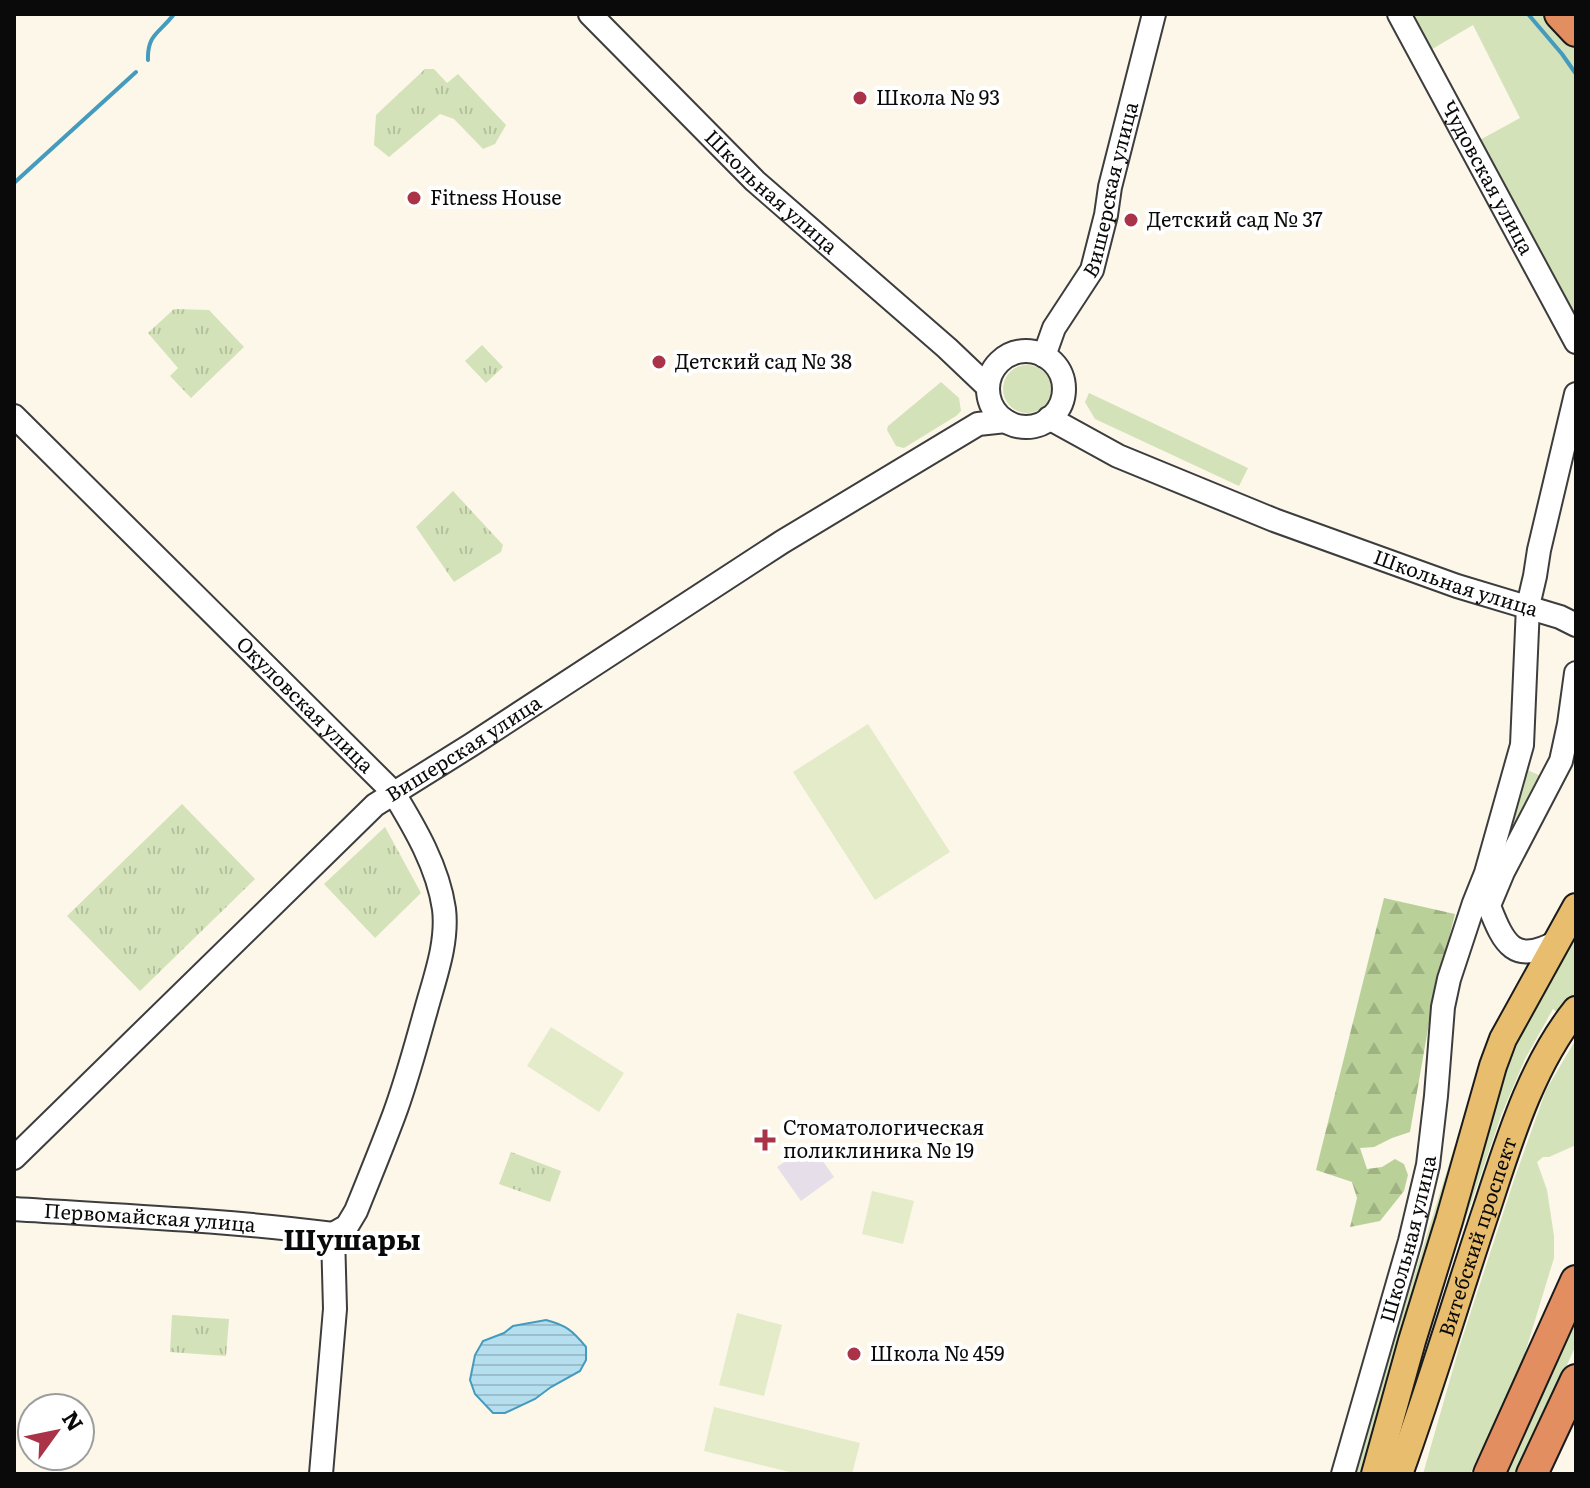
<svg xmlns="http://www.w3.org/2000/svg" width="1590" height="1488" font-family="Literata,serif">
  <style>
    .industrial { fill: #e6dfe9 }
    .grass { fill: #d3e2b8 }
    .forest { fill: url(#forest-firs) }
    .park { fill: url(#park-tufts) }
    .pitch { fill: #e3ebc9 }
    .water { fill: url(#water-rules); stroke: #449bbd; stroke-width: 2 }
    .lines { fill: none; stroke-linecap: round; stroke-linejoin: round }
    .stream { stroke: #449bbd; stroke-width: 4 }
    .minor-casing { stroke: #3d3d3d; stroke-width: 26 }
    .major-casing { stroke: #1b1b1b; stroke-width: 30 }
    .highway-casing { stroke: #1b1b1b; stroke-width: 34 }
    .minor { stroke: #fff; stroke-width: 22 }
    .major { stroke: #e9bd6e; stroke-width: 26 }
    .highway { stroke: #e38e61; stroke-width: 30 }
    .poi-dot { fill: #aa3347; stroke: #fff; stroke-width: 3 }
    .labels { text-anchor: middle; stroke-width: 8; stroke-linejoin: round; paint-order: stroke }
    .poi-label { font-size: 20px; fill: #0a0a0a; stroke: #fff; text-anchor: start }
    .street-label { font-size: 20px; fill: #0a0a0a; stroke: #fff }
    .district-label { font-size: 28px; font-weight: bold; fill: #0a0a0a; stroke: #fff }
  </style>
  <defs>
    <pattern id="forest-firs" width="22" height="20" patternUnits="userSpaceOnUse" patternTransform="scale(2)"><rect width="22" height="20" fill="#b9d199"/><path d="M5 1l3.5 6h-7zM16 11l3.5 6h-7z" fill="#9eb282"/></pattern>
    <pattern id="park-tufts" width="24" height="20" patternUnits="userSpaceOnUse" patternTransform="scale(2)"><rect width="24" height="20" fill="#d3e2b8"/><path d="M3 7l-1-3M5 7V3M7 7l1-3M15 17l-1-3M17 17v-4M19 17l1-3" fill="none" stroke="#b4c19d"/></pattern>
    <pattern id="water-rules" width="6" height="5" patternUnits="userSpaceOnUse" patternTransform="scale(2)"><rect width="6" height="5" fill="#b5dfee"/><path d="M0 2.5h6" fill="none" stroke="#9abecb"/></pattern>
  </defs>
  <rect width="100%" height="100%" fill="#fdf7ea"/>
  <!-- industrial -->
  <path class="industrial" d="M811,1144l23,33 -33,24 -24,-34z"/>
  <!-- grass -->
  <path class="grass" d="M1409,14h137l30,32v283l-98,-188 42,-23 -47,-93 -44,26z
    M1003 389a24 24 0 1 1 48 0a24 24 0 1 1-48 0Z
    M941,382l18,16 2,13 -5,5 -52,32 -8,-2 -9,-16 1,-4z
    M1089,393l159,75 -9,18 -144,-67 -10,-17z
    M1525,769l18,8 -29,55 -4,-2z
    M1576,928v103l-23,-22 -28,50 -23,54 -75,220 74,-247 18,-46z
    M1576,1039v106l-27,12h-6l-6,5 10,28 7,46v22l-35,115 -49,101h-47l36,-126 56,-171 31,-87z
    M1455,1145l9,2 -97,327h-15z
    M1576,1317v28l-58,129h-17z"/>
  <!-- forest -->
  <path class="forest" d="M1384,898l71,16 -23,92 -22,126 -18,6 -18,9 -14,1 7,21 15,-2 13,-8 9,5 4,11 -4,16 -24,30 -30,6 7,-29 -5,-16 -36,-12z"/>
  <!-- park -->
  <path class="park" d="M425,69h9l13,14 11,-9 48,51 -11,19 -12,5 -29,-30 -14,-5 -51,43 -15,-12 2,-30z
    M174,309l35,1 35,37 -53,51 -21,-22 8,-8 -30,-35z
    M482,345l21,22 -17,16 -21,-22z
    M453,491l50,54 -2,7 -47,30 -38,-55z
    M182,804l73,75 -115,112 -73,-75z
    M385,827l36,66 -46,45 -51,-54z
    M511,1152l50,19 -11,31 -51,-18z
    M172,1315l57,4 -3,37 -56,-4z"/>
  <!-- pitch -->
  <path class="pitch" d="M868,724l82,128 -75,48 -82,-128z
    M551,1027l73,46 -25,39 -72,-46z
    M872,1191l42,10 -11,43 -41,-10z
    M737,1313l45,12 -18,71 -45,-11z
    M714,1407l146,36 -8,31h-54l-94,-23z"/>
  <!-- water -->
  <path class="water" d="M546,1320c20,5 27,11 40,27v13l-6,11 -29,16 -16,12 -30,14h-12l-18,-19 -5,-14 5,-25 8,-14 21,-8 9,-7z"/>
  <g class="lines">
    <!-- stream -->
    <path class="stream" d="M1528,14l34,40 14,20
      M148,60c-1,-26 12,-27 26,-46
      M14,183l122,-111"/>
    <defs>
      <g id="minor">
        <path id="s1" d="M590,14l165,167 192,167 41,39"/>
        <path id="s2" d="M1399,14l177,328"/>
        <circle cx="1026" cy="389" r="38"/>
        <path id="s3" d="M1044,356l10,-28 38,-58 14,-55 4,-28 44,-173"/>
        <path id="s4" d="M14,416l379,376c22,36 45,75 51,117 4,34 -9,68 -18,101 -10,35 -19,70 -32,105 -12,32 -25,64 -38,96l-9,15 -14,8"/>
        <path id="s5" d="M1049,418l69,38 156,64 183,66 103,31 16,8"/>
        <path d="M1490,903l13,-31 58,-111 8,-37 7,-51"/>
        <path d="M1489,906c15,38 25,60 69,35"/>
        <path id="s6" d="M14,1158l361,-353 96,-60 311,-203 196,-118 28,-3"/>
        <path id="s7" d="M14,1209c107,7 213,11 319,25"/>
        <path d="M321,1474l14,-165 -2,-75"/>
        <path id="s8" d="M1343,1474l67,-233 18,-76 8,-69 7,-89 6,-28 25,-76 12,-30 36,-128 6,-139 7,-30 4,-26 37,-156"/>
      </g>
      <g id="major">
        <path d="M1375,1474l37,-133 37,-120 44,-155 10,-27 73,-132"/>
        <path id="s9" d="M1399,1474c32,-88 58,-177 88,-266 22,-67 44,-142 89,-198"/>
      </g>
      <path id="highway" d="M1560,14l16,17
        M1489,1474l87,-193
        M1532,1474l44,-94"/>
    </defs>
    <!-- minor casing -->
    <use href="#minor" class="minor-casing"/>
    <!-- major casing -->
    <use href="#major" class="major-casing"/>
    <!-- highway casing -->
    <use href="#highway" class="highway-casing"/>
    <!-- minor -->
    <use href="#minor" class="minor"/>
    <!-- major -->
    <use href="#major" class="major"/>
    <!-- highway -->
    <use href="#highway" class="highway"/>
  </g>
  <!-- markers -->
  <g class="poi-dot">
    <circle cx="860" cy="98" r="8"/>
    <circle cx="414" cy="198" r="8"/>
    <circle cx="1131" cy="220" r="8"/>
    <circle cx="659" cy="362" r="8"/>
    <path d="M761 1128h8v8h8v8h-8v8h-8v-8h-8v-8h8z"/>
    <circle cx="854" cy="1354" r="8"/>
  </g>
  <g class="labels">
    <!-- poi labels -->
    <g class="poi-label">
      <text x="876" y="105">Школа № 93</text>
      <text x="430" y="205">Fitness House</text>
      <text x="1147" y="227">Детский сад № 37</text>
      <text x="675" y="369">Детский сад № 38</text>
      <text x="783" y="1135">Стоматологическая<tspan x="783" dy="23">поликлиника № 19</tspan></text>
      <text x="870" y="1361">Школа № 459</text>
    </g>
    <!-- street labels -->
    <g class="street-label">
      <text dy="7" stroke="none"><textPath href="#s2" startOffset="186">Чудовская улица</textPath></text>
      <text dy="7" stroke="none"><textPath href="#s3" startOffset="182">Вишерская улица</textPath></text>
      <text dy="7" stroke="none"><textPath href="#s1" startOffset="254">Школьная улица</textPath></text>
      <text dy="7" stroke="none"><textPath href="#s5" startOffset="440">Школьная улица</textPath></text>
      <text dy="7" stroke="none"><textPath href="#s4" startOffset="410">Окуловская улица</textPath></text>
      <text dy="7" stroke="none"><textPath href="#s6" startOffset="610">Вишерская улица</textPath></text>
      <text dy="7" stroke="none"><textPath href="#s7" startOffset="136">Первомайская улица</textPath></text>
      <text dy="7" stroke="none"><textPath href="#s9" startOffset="250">Витебский проспект</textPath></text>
      <text dy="7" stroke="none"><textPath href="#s8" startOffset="244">Школьная улица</textPath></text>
    </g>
    <!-- district labels -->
    <g class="district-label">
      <text x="352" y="1250">Шушары</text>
    </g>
  </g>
  <!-- border -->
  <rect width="1590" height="1488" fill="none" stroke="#0a0a0a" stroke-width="32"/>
  <!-- north arrow -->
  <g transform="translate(56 1432) rotate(57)"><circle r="38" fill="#ffffff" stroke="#9d9d9d" stroke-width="2"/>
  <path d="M0-6L14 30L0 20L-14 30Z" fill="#aa3347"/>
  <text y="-12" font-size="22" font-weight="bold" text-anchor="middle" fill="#0a0a0a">N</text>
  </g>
</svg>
